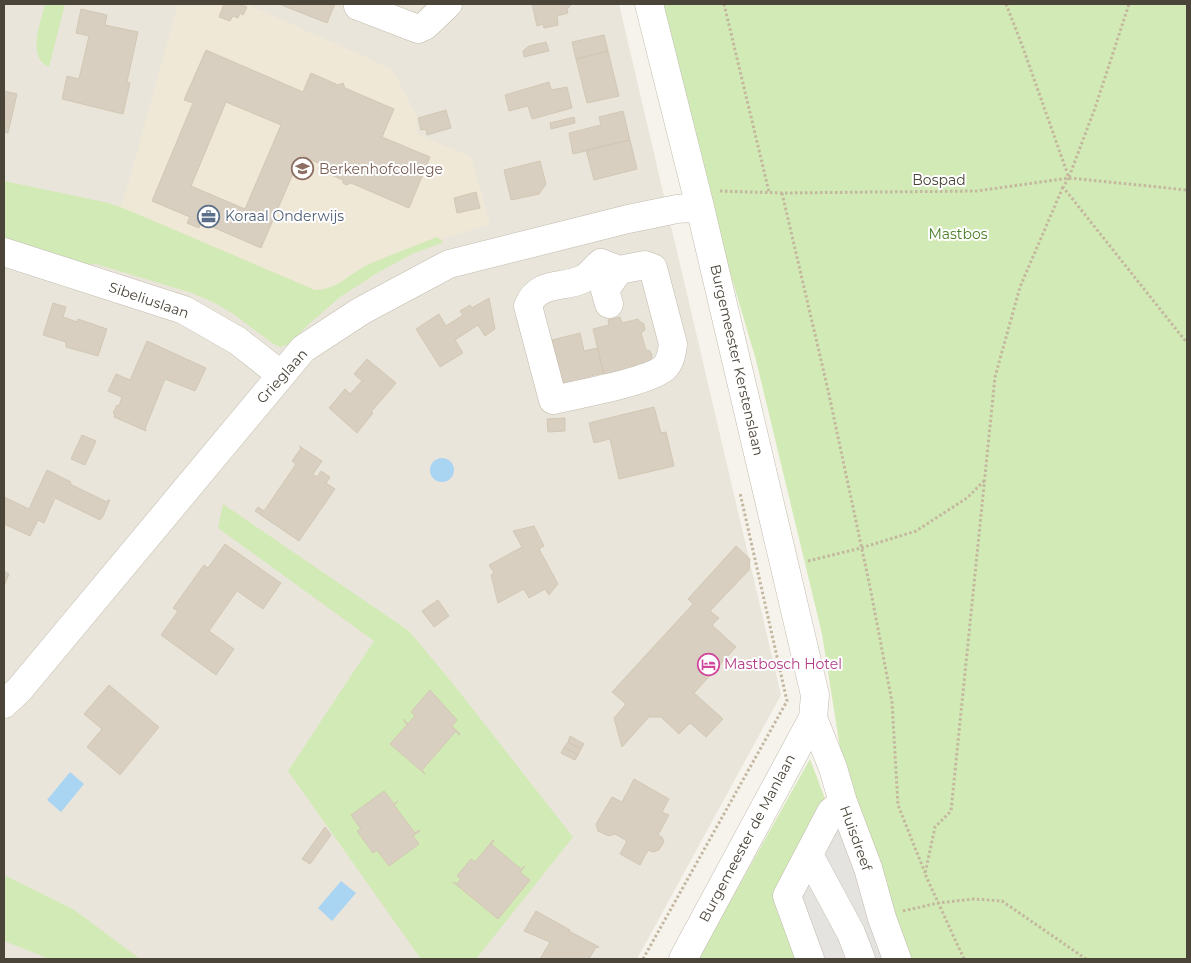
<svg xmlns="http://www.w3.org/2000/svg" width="1191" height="963" font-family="Montserrat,sans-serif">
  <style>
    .residential { fill: #eae5da }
    .education { fill: #efe8d6 }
    .green { fill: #d2eab5 }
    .parking { fill: #e5e3e0 }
    .water { fill: #a9d4f2 }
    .building { fill: #d8cfc1; stroke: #d3c7b4; fill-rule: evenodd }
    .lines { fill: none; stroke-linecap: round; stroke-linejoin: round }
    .minor-casing { stroke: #c2bbae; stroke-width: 29 }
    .path { stroke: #c4b79f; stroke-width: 3; stroke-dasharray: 2.5 2.5; stroke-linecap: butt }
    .minor { stroke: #fff; stroke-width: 28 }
    .labels { text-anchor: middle; stroke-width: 4; stroke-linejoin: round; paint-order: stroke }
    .education-label { font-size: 14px; fill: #785e54; stroke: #fff; text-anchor: start }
    .street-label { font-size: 14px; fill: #4b4439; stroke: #fff }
    .service-label { font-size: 14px; fill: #4e5e75; stroke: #fff; text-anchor: start }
    .park-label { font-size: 14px; fill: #4a7f2a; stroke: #fff }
    .hotel-label { font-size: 14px; fill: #b23c85; stroke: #fff; text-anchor: start }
  </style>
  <rect width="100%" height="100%" fill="#f6f3ec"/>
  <!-- residential -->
  <path class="residential" d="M4,4h615l162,691 -144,264h-633z"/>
  <!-- education -->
  <path class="education" d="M178,4h69l145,65 26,49 -1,16 54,23 19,67 -48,15 2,3 -32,12 -33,18 -39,25 -31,27 -20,20 -9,3 -8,-4 -40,-30 -19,-11 -21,-9 -91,-28 28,-84z"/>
  <!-- green -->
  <path class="green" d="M45,4h20l-16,63c-23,-10 -8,-45 -4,-63z
    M659,4h528v955h-283l-63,-205 -19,-120 -66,-274 -50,-169z
    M4,181l105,22 19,7 187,80c22,0 34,-16 52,-25 23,-10 47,-19 70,-28l7,5 -32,12 -33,18 -39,25 -31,27 -20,20 -9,3 -8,-4 -40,-30 -19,-11 -21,-9 -96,-29 -20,2 -72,-24z
    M223,504l186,127 45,54 119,152 -97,122h-55l-133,-188 86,-130 -156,-113z
    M810,759l17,45 -29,155h-100z
    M4,875l69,34 67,50h-90l-46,-18z"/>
  <!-- parking -->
  <path class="parking" d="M834,796l60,163h-96l-22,-61z"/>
  <!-- water -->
  <path class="water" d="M430 470a12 12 0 1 1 24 0a12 12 0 1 1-24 0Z
    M70,772l14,12 -23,28 -14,-12z
    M341,881l15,12 -24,28 -14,-13z"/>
  <!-- building -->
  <path class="building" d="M224,4h15l8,3 -4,8 -3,-2 -2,5 -5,-2 -3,5 -11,-4z
    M279,4h56l-8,19z
    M532,4h40l-5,5 1,4 -11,3 1,9 -14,3 -1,-4 -6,2z
    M81,9l26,6 -2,10 33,7 -11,50 3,1 -7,31 -61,-15 5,-23 12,3 10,-43 -13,-3z
    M604,35l4,16 -32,8 -4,-17z
    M546,42l3,9 -25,6 -1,-6 6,-5z
    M206,50l97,42 8,-19 27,12 5,-2 2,5 49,21 -12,28 48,20 -21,51 -58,-25 -5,2 -3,-2v-3l-25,-11 2,-5 -19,-9 -40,93 -60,-26 -2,6 -12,-5 3,-6 -38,-16 41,-98 -9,-3zM226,102l55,23 -36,84 -54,-23z
    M608,51l11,45 -32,7 -11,-44z
    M549,82l2,8 16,-3 5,21 -40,11 -4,-13 -19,5 -4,-16z
    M4,91l13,3 -9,39 -4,-1z
    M446,110l5,18 -24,7 -1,-6 -5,1 -3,-12z
    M623,111l7,29 -57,14 -4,-21 32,-8 -2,-8z
    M574,117l1,6 -24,6 -1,-6z
    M630,140l7,29 -43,11 -8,-30z
    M540,161l6,23 -7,10 -28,6 -7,-30z
    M476,192l4,16 -23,5 -3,-15z
    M489,298l6,31 -10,7 -7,-11 -23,15 8,13 -23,14 -24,-38 23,-15 7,12 17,-11 -3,-4 10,-6 2,3z
    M53,303l13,4 -3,10 14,5 1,-3 29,10 -9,27 -32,-9v-5l-23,-7z
    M620,317l2,6 16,-4 1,2 5,3 1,6 -4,3 5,17 4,1 2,4v4l-4,2 1,3 -45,11 -11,-46 16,-4 -1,-5z
    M580,333l4,18 13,-3 7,25 -14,3 2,6 -28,7 -12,-49z
    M147,341l59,27 -11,23 -30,-12 -20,50 1,2 -32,-14 1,-3 -2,-1 4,-8 2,1 3,-9 -14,-6 8,-17 14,6z
    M367,359l29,24 -25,29 2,1 -16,20 -28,-25 16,-19 5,5 12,-13 -8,-7z
    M654,407l7,26 5,-1 8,34 -55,13 -9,-40 -16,4 -5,-20z
    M565,418v13l-17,1 -1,-13z
    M82,435l14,6 -11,24 -14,-6z
    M299,446l23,15 -9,13 4,3 4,-6 9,6 -4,6 9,6 -36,52 -44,-30 3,-4 6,4 32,-47 -4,-3 9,-13z
    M47,470l24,12 -1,2 37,18 1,-2h2l-7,16 -3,4 -45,-22 -11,25 -6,-3 -8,16 -26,-12v-27l25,12z
    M534,526l10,20 -5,3 19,35 -9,11 -4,-6 -16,9 -5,-9 -26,14 -7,-28 3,-2 -5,-8 33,-18 -9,-16z
    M225,544l56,39 -18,26 -26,-18 -28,40 25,18 -18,26 -55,-40 17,-24 -5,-3 31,-43 4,3z
    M736,546l14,13 -1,11 -39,41 9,7 -7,7 24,22 -42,46 29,26 -17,18 -16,-14 -11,11 -18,-17h-12l-27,30 -8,-29 12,-14 -14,-12 81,-88 -5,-5z
    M4,571l5,3 -5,12z
    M438,600l11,16 -15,11 -12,-16z
    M109,685l50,42 -39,48 -33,-28 15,-18 -18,-15z
    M430,690l27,30 -5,6 8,8 -1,1 -3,-4 -34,39 3,4 -35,-30 17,-19 -4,-6 5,5 7,-8 -4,-4z
    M570,736l14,8 -3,5 -13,-7z
    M568,742l13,7 -3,6 -14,-8z
    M564,747l14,8 -3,5 -14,-7z
    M634,779l35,20 -7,13 7,3 -11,20 4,2 2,5 -5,8 -6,2 -5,-2 -8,15 -20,-11 7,-13 -12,-7 -6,2 -11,-5 -2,-7 16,-27 10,5z
    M384,791l10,13 4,-3 -4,4 21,28 4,-3 1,1 -7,5 6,8 -30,22 -12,-16 -4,3 -16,-22 4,-2 -10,-14z
    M325,827l6,8 -21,29 -8,-5z
    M493,840l1,1 -3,3 30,25 4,-3 -5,6 10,8 -32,39 -45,-37 4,2 4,-5 -4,-3 14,-17 4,3z
    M536,911l34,19 -1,1 30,16 -1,1 -2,-1 -7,12h-49l10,-17 -26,-11z"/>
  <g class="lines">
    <defs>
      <path id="minor" d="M649,4l51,203 115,488 -2,23 -130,241
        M358,6l60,23 7,-3 23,-22
        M4,252l180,58 54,31 43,34
        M601,263l18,7 26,-5 8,3 20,76c-1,7 -2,16 -7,22 -12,15 -91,29 -113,34l-25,-94c11,-26 34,-17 55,-27 6,-3 12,-11 18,-16z
        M609,304l-4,-14 14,-20
        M4,704l15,-14 284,-341 58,-38 88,-47 179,-45 49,-10 23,-2
        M813,718l20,50 10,34 25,66 14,50 15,41
        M809,855l42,78 10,26
        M810,959l-23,-63 44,-84 12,-10"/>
    </defs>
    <!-- minor casing -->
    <use href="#minor" class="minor-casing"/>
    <!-- path -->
    <path class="path" d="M724,4l45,188
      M1006,4l16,41 47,133 -6,9 124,156
      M1069,177l26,-69 34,-104
      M720,191l62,2 195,-2 92,-13 118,12
      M782,193l46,197 42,197 22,115 6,103 27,68
      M808,561l53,-13 55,-17 51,-33 18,-18
      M903,911l35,-8 35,-4 29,2 84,58
      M643,959l144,-258 -47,-208
      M964,959l-39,-85 10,-47 16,-16 44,-434 25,-90 43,-100"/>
    <!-- minor -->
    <use href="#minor" class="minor"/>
  </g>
  <!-- icons -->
  <defs>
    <symbol id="school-ring" viewBox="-11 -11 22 22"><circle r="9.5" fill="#fff" stroke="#8d6e63" stroke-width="1.5"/><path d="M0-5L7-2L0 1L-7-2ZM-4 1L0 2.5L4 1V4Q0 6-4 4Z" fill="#8d6e63"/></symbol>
    <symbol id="office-ring" viewBox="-11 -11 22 22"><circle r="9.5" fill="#fff" stroke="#5c6f8a" stroke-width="1.5"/><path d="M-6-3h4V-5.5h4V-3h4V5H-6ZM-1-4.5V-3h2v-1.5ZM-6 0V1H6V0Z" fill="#5c6f8a"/></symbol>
    <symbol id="hotel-ring" viewBox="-11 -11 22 22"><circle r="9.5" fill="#fff" stroke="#d1479c" stroke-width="1.5"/><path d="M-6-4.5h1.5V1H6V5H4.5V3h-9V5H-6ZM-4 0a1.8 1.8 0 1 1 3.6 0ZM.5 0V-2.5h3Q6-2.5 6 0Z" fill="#d1479c"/></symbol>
  </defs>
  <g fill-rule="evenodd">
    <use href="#school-ring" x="290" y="156" width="25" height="25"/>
    <use href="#office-ring" x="196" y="204" width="25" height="25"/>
    <use href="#hotel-ring" x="696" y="652" width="25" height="25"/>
  </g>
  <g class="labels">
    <!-- education labels -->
    <g class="education-label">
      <text x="319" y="174">Berkenhofcollege</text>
    </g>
    <!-- street labels -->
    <g class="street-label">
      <text x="939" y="185">Bospad</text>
      <text transform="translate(149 300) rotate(19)" y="5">Sibeliuslaan</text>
      <text transform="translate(737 360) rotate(77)" y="5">Burgemeester Kerstenslaan</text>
      <text transform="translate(282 376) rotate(-48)" y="5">Grieglaan</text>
      <text transform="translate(747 838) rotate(-62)" y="5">Burgemeester de Manlaan</text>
      <text transform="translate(856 838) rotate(70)" y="5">Huisdreef</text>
    </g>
    <!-- service labels -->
    <g class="service-label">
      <text x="225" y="221">Koraal Onderwijs</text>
    </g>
    <!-- park labels -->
    <g class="park-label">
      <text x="958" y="239">Mastbos</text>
    </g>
    <!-- hotel labels -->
    <g class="hotel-label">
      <text x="724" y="669">Mastbosch Hotel</text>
    </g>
  </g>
  <!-- border -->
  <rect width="1191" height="963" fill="none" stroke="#4b4439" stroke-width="10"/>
</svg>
